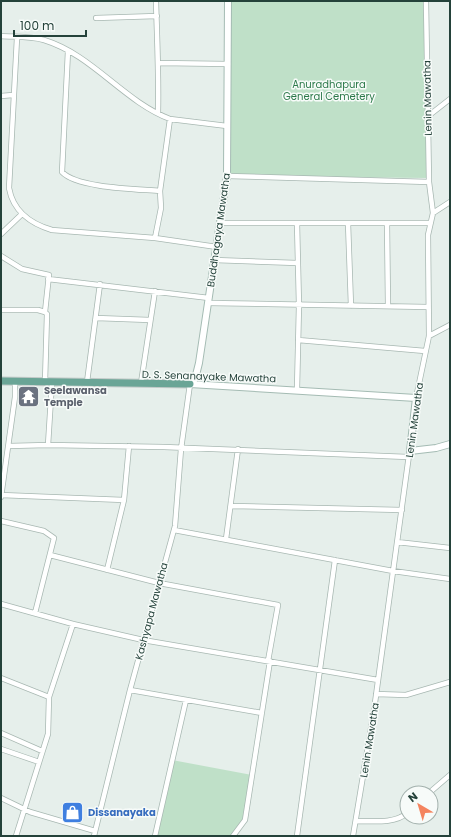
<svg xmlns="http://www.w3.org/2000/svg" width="451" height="837" font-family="Poppins,sans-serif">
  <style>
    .green { fill: #bfe0c8 }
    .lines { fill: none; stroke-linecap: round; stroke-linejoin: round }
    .street-casing { stroke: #a8b8b2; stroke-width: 6 }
    .secondary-casing { stroke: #a4bbb3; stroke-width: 8 }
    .primary-casing { stroke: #c2cac8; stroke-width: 9 }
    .street { stroke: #fff; stroke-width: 4.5 }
    .secondary { stroke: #fff; stroke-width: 6 }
    .primary { stroke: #6aa596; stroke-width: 7 }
    .labels { text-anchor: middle; stroke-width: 3; stroke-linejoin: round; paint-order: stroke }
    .park-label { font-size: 10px; fill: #2d7a4b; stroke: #f7fbf9 }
    .street-label { font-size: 10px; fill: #24423a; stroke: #f7fbf9 }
    .worship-label { font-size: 10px; font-weight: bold; fill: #5b616d; stroke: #f7fbf9; text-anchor: start }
    .shop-label { font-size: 10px; font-weight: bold; fill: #366cbe; stroke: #f7fbf9; text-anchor: start }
  </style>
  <rect width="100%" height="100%" fill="#e6efeb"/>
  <!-- green -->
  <path class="green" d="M229,1h198l3,177 -203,-2z
    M172,760l80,15 -7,45 -12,16h-78z"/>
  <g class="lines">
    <defs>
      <path id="street" d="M156,1c1,38 3,75 2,112
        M96,18l61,-2
        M1,36c14,1 29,0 43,4 49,15 79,61 126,79l57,7
        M17,38l-8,150c4,23 22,36 43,42l103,8 62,9
        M68,51l-6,121c15,16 74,17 98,19
        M159,63l69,1
        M1,96l12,-1
        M427,117l23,-18
        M227,176l202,6
        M433,213l17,-11
        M221,223h209
        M348,223l3,83
        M387,223l1,83
        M1,234l21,-20
        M155,238l6,-30 -1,-17 10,-72
        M1,256l21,13 27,6 -4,37
        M214,260l83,3
        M48,279l161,19
        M208,303l220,4
        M1,310h37l7,2 2,2 -2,68
        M96,318l54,2
        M429,336l21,-11
        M298,340l127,11
        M87,382l13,-98
        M141,383l14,-92
        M297,389l2,-84 -2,-82
        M416,398l13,-62 -1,-101 5,-22 -4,-31 -3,-181
        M48,445l4,-63
        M9,446l39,-1 116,2 244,10
        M1,495l123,5
        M1,497l14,-100v-16
        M231,506l171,4
        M1,521l43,10 10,7 -19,75
        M174,530l219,41 57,8
        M226,539l12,-90
        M397,542l53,6
        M50,555l109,28 119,22 -10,56
        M107,570l17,-70 5,-54
        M1,604l72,20 70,16 235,40
        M1,678l48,19
        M130,690l132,23
        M376,694l30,1 44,-13
        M1,733l41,18
        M1,749l38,13
        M429,793l21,-18
        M1,798l29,14 65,19
        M356,821c16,0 39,3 51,-8
        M16,836l32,-102 1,-37 24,-73
        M94,836l36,-146 45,-164 6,-77 9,-65
        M155,836l31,-136
        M233,836l12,-16 25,-159
        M297,836l38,-276
        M353,836l21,-126 35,-255"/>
      <path id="secondary" d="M190,384l5,-5 4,-16 28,-187 1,-175
        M190,384l226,14 -6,53 26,-3 14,-4"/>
      <path id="primary" d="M1,381l189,3"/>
    </defs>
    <!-- street casing -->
    <use href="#street" class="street-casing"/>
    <!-- secondary casing -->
    <use href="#secondary" class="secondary-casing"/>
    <!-- primary casing -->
    <use href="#primary" class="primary-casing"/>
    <!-- street -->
    <use href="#street" class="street"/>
    <!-- secondary -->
    <use href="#secondary" class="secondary"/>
    <!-- primary -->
    <use href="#primary" class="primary"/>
  </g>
  <!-- icons -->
  <defs>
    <symbol id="temple-square" viewBox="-11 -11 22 22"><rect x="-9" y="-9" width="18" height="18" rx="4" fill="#6b7280" stroke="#f7fbf9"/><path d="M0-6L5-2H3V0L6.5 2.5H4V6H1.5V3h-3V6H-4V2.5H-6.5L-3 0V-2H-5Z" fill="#fff"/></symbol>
    <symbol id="shop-square" viewBox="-11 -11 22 22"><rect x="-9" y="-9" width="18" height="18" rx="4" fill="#3f7fe0" stroke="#f7fbf9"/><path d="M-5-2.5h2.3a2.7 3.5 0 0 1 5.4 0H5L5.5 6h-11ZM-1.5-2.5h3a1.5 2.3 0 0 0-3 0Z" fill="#fff"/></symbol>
  </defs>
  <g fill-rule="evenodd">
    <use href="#temple-square" x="16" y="384" width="25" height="25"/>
    <use href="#shop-square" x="60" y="800" width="25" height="25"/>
  </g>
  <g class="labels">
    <!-- park labels -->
    <g class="park-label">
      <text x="329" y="88">Anuradhapura<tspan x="329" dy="12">General Cemetery</tspan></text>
    </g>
    <!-- street labels -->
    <g class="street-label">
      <text transform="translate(427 98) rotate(-91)" y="4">Lenin Mawatha</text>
      <text transform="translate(218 230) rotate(-82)" y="4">Buddhagaya Mawatha</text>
      <text transform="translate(209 376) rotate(2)" y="4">D. S. Senanayake Mawatha</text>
      <text transform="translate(414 420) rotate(-82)" y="4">Lenin Mawatha</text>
      <text transform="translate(151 611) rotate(-75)" y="4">Kashyapa Mawatha</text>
      <text transform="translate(369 740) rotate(-81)" y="4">Lenin Mawatha</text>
    </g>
    <!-- worship labels -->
    <g class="worship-label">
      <text x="44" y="394">Seelawansa<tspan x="44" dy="12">Temple</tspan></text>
    </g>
    <!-- shop labels -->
    <g class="shop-label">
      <text x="88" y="816">Dissanayaka</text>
    </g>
  </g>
  <!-- border -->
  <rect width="451" height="837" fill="none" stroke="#24423a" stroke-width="4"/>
  <!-- north arrow -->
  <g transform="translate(419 805) rotate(322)"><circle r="19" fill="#f7fbf9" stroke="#a3b1ad"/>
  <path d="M0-3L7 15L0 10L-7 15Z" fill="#f4845f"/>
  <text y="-6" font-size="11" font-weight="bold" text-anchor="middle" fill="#24423a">N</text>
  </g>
  <!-- scale -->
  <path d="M14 30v6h72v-6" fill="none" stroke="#24423a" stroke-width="2"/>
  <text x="20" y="30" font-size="12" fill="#24423a" stroke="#f7fbf9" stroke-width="3" paint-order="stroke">100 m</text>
</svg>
